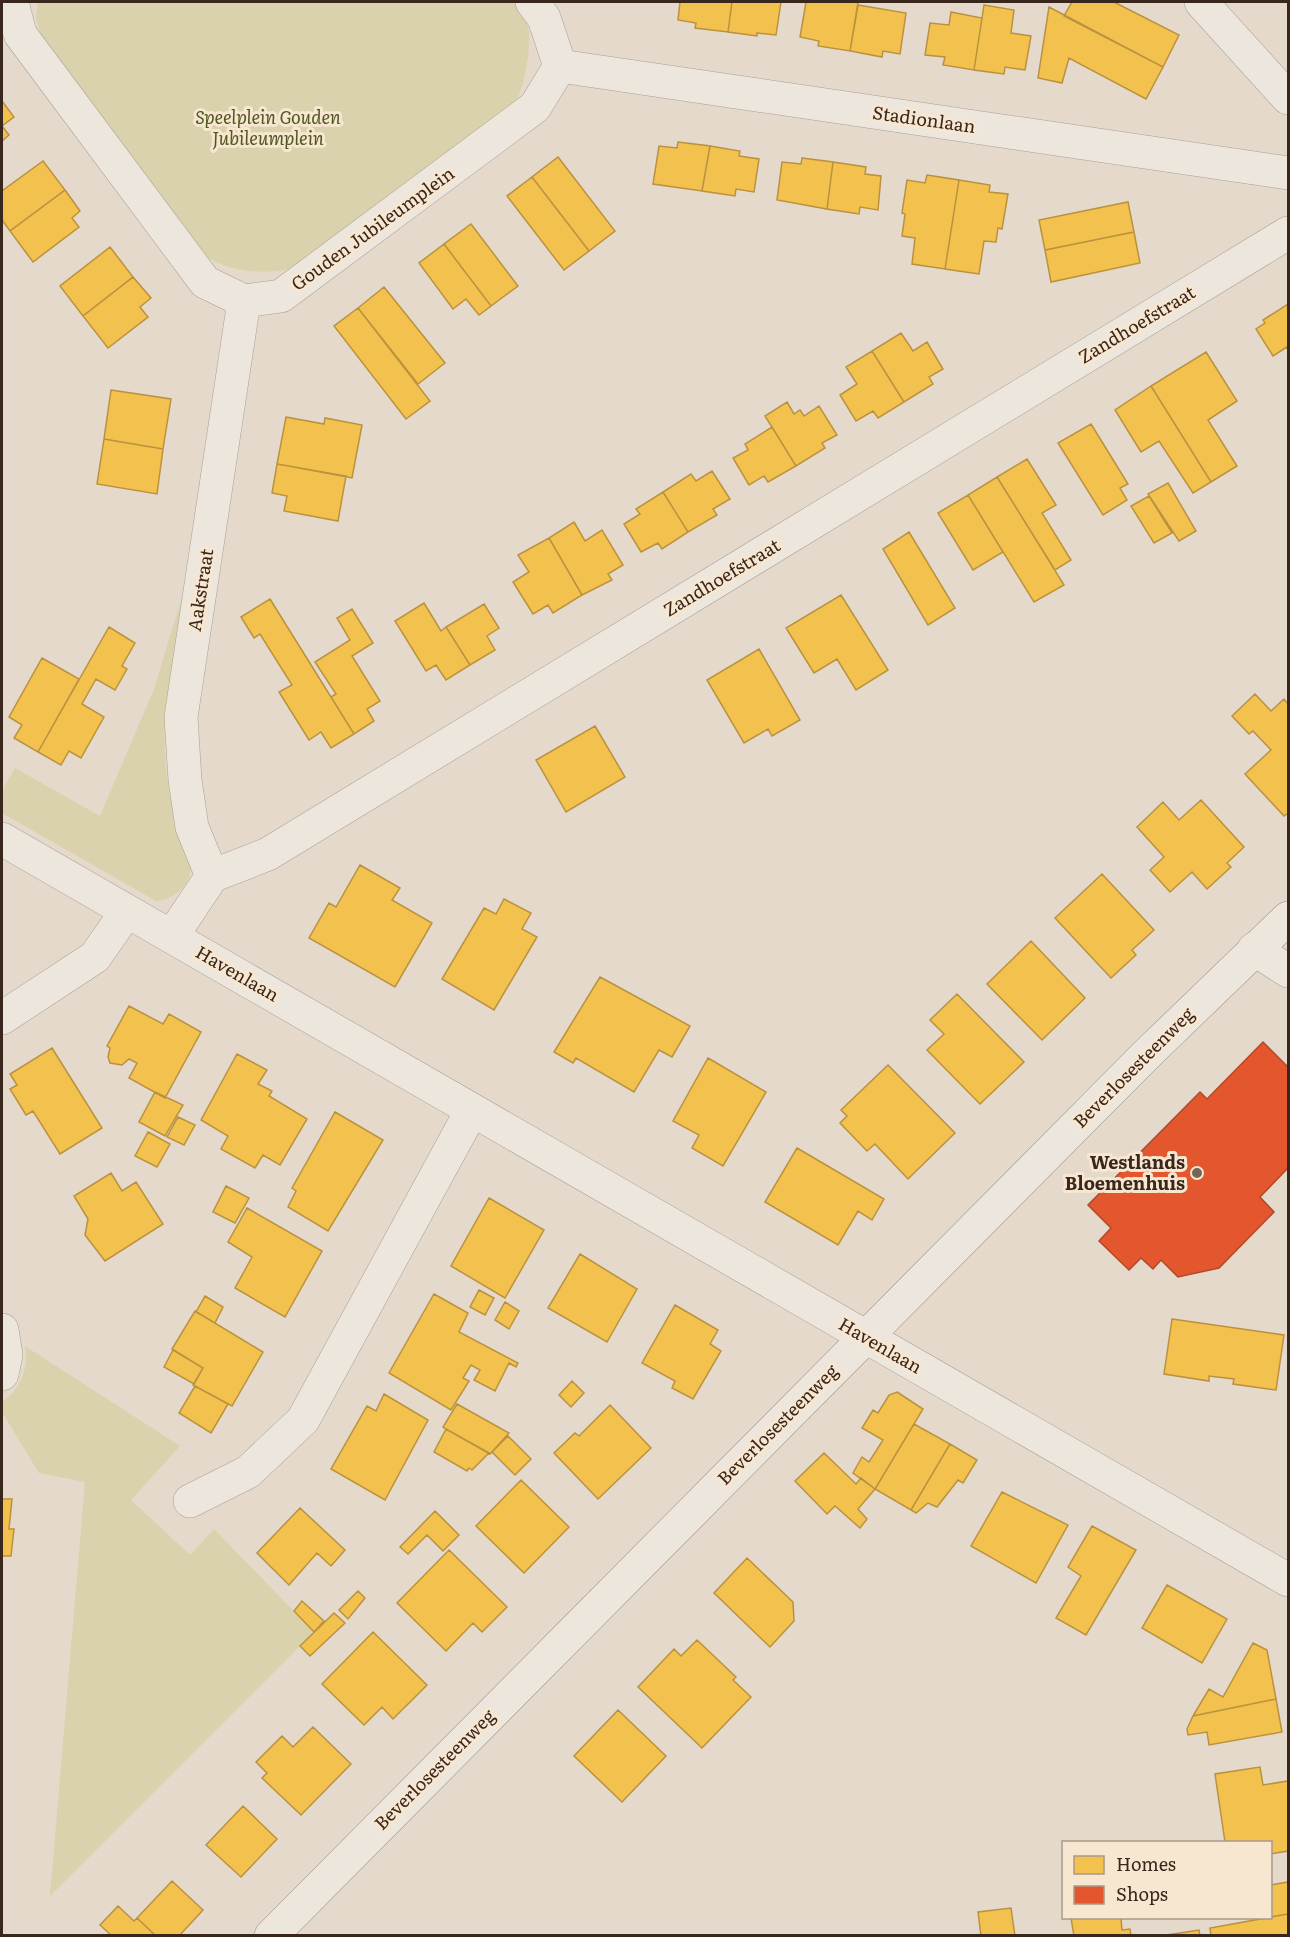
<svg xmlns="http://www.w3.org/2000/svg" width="1290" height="1937" font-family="Literata,serif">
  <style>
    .green { fill: #d9d2ac }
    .homes { fill: #f2c14e; stroke: #ba923f; stroke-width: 1.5 }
    .shops { fill: #e4572e; stroke: #b14829; stroke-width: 1.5 }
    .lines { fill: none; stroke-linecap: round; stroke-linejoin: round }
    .street-casing { stroke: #aa9e95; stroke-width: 34 }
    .secondary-casing { stroke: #9a8e84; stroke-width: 34 }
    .street { stroke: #ede6dd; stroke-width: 33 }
    .secondary { stroke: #ede6dd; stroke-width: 33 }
    .poi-dot { fill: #756559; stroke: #f7e6d0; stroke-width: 2 }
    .labels { text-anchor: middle; stroke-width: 6; stroke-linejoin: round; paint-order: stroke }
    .park-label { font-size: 18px; font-style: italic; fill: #515721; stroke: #f7e6d0 }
    .street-label { font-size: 18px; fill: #39261c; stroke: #f7e6d0 }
    .poi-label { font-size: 18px; font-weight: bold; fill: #39261c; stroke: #f7e6d0; text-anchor: end }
  </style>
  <rect width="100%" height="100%" fill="#e5d9cb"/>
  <!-- green -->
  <path class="green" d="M38,2h476c5,7 13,15 14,24 4,18 -3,65 -15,79l-219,162c-22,9 -72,5 -90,-13l-163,-219 -5,-16z
    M184,591c-6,49 -22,116 -19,164 1,25 7,56 15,81 3,10 13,22 11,34 -2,16 -18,30 -35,31l-154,-88v-22l13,-23 85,48 54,-127z
    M25,1346l155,100 -49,54 59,55 24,-26 100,103 -264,264 35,-414 -46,-9 -37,-61v-10c19,-13 27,-34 23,-56z"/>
  <!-- homes -->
  <path class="homes" d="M680,2h52l-4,30 -33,-4 1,-5 -18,-3z
    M732,2h49l-5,33 -19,-2v3l-29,-4z
    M806,2h52l-8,49 -32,-5 1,-5 -19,-4z
    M1072,2h42l65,33 -16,32 -99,-51z
    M858,5l48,8 -6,41 -17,-3 -1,6 -32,-6z
    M984,5l30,5 -3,23 20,3 -6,34 -20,-3 -1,7 -30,-4z
    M1049,7l114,60 -17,32 -77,-41 -7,25 -24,-5z
    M951,12l31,6 -8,52 -31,-5 2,-8 -20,-2 5,-32 19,2z
    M2,101l12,16 -12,9 7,9 -7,6z
    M678,142l32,4 -8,45 -49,-7 6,-38 18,2z
    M710,146l30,5 -1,5 20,3 -5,33 -18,-3 -1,7 -33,-5z
    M558,157l57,74 -26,20 -57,-74z
    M802,158l31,4 -6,47 -50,-9 5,-38 19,2z
    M43,161l22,29 -55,41 -8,-11v-29z
    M833,162l33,5 -1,7 16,2 -3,34 -18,-3 -1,7 -32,-5z
    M927,175l32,5 -14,89 -33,-5 3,-26 -13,-2 3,-22 -3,-1 5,-33 18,3z
    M532,177l57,74 -25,19 -57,-74z
    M959,180l31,5 -1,7 19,2 -6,35 -4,-1 -2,14 -12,-1 -5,33 -34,-5z
    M65,190l15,21 -8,7 7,9 -46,35 -23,-31z
    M1128,202l6,30 -89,18 -6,-30z
    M471,224l47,62 -27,20 -47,-62z
    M1134,232l6,31 -89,19 -6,-32z
    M444,244l47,62 -12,9 -13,-16 -13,10 -34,-46z
    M110,247l23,30 -50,39 -23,-30z
    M133,277l18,21 -11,9 8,10 -40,31 -25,-32z
    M384,287l61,76 -27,21 -60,-76z
    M1288,304v46l-1,-3 -14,9 -17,-27 9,-6 -2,-3z
    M358,308l72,93 -24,18 -72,-93z
    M901,333l12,18 14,-9 16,27 -14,8 4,7 -29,18 -32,-51z
    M872,351l32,51 -26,16 -5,-7 -17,10 -16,-26 17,-11 -11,-17z
    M1206,352l31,49 -29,19 29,46 -26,16 -60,-96z
    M1151,386l60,96 -18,11 -34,-52 -18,11 -26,-42z
    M111,390l60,9 -8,50 -59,-10z
    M787,402l7,12 6,-4 4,6 15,-10 18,29 -15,8 3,5 -29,18 -31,-50z
    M286,417l38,7 1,-6 37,7 -10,53 -75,-14z
    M1091,424l37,60 -8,4 7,12 -24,15 -45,-72z
    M772,427l24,39 -28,16 -4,-6 -15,9 -16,-27 15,-8 -3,-6z
    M104,439l59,10 -6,45 -60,-10z
    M1027,459l29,46 -14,8 29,47 -16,10 -58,-93z
    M277,464l69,12 -8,45 -54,-10 3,-15 -15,-3z
    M712,471l18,28 -17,10 4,6 -29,17 -25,-40 28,-18 5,7z
    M997,477l67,108 -30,17 -66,-107z
    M1168,483l28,48 -17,10 -31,-47z
    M663,492l25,40 -26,17 -4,-6 -17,9 -17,-28 16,-10 -4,-5z
    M968,495l35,57 -30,18 -35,-57z
    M1149,496l23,37 -18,10 -23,-37z
    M574,522l11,19 17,-11 21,35 -15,9 4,6 -30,15 -33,-57z
    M909,532l46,76 -27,17 -45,-76z
    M549,538l33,57 -29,18 -5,-8 -15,9 -20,-32 16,-10 -11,-17z
    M841,595l47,75 -32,20 -19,-31 -23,14 -28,-45z
    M270,599l84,135 -23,14 -10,-16 -12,8 -30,-48 13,-7 -32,-51 -6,4 -13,-21z
    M424,603l17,28 5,-4 24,38 -24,15 -10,-15 -10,6 -31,-50z
    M484,604l15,24 -12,8 8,14 -25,15 -24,-38z
    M352,609l21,34 -21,13 28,45 -13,8 7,12 -20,13 -23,-37 5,-3 -21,-32 35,-22 -13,-22z
    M109,627l26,16 -13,23 5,3 -12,21 -19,-11 -14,25 22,13 -23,41 -12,-7 -8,14 -23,-13z
    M759,649l41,71 -28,16 -4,-7 -24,14 -37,-63z
    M42,658l37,21 -41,73 -24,-14 8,-13 -13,-8z
    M1255,694l16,17 13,-12 4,5v109l-4,3 -39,-42 26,-24 -18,-19 -4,3 -17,-18z
    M595,726l30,51 -59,35 -30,-52z
    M1201,800l43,47 -17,16 4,4 -24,22 -15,-17 -22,20 -20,-22 14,-13 -27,-30 26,-25 16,18z
    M360,865l40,23 -8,12 40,23 -37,64 -86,-49 20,-35 7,4z
    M1102,874l52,56 -22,20 4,5 -25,23 -56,-60z
    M504,899l27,14 -9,16 15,8 -43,73 -52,-31 42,-71 12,6z
    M1031,941l54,57 -43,42 -55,-56z
    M600,977l90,49 -18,31 -13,-7 -25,42 -58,-34 -3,5 -19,-11z
    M957,994l67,68 -44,42 -53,-54 17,-16 -14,-14z
    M129,1006l34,18 6,-10 32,18 -36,66 -36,-20 8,-15 -8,-4 -7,6 -12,-2 -2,-6 2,-9 -3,-2z
    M52,1048l50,80 -42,26 -27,-43 -7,4 -16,-26 7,-4 -7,-11z
    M237,1054l30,16 -9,14 14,7 -3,5 38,23 -27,46 -17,-10 -8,13 -34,-19 7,-13 -27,-16z
    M708,1058l58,34 -43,74 -31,-18 7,-13 -26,-14z
    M888,1065l67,68 -47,46 -33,-35 -8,7 -27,-28 7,-7 -6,-6z
    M155,1092l28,13 -18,31 -26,-14z
    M335,1112l48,28 -55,91 -40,-24 8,-16 -4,-3z
    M178,1117l17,8 -11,20 -17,-8z
    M148,1132l22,12 -13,23 -22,-11z
    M797,1148l87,51 -12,21 -14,-9 -20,34 -73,-43z
    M111,1173l11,18 14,-9 27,42 -58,37 -20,-26 3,-16 -14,-23z
    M226,1186l23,12 -14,25 -22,-11z
    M489,1198l55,32 -39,68 -54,-32z
    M247,1208l75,43 -37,66 -50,-29 17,-31 -24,-15z
    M580,1254l57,35 -30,53 -59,-34z
    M479,1290l15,8 -9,17 -15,-8z
    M434,1294l34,19 -9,19 59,31 -2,4 -7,-4 -14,28 -21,-11 6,-10 -9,-5 -8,13 6,3 -18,29 -62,-37z
    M205,1296l18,11 -8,16 -19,-11z
    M505,1302l14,9 -10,18 -14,-9z
    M675,1305l43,25 -8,14 11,7 -28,48 -21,-11 3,-7 -33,-18z
    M195,1311l68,41 -31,54 -39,-21 10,-17 -31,-19z
    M1172,1319l112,16 -8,55 -43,-6 1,-5 -25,-3v5l-45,-7z
    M173,1350l30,18 -9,16 -30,-17z
    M572,1381l12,12 -13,14 -12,-12z
    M195,1386l33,18 -17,29 -32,-20z
    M897,1392l26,17 -48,80 -22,-16 9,-16 7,5 14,-22 -21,-12 11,-18 5,3 11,-18z
    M384,1394l44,26 -43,80 -54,-31 36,-63 9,5z
    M457,1404l52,29 -19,21 -44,-25 -3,-2z
    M610,1405l41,43 -53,51 -44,-46 21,-20 4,3z
    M914,1424l36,20 -39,66 -36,-21z
    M446,1429l43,24 -17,17 -3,-2 -2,3 -33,-19z
    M508,1436l23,23 -16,16 -23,-23z
    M950,1444l27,16 -14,23 -5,-3 -21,27 -9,-4 -12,10 -5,-3z
    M824,1453l32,31 5,-6 14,11 -17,20 9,10 -7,9 -25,-22 -8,8 -32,-33z
    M521,1480l48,47 -45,46 -48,-47z
    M1002,1492l66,33 -32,58 -65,-37z
    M2,1499h10l-3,30h5l-3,27h-9z
    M300,1508l45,42 -14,16 -14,-13 -28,32 -32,-32z
    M435,1511l24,24 -16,16 -16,-16 -19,19 -8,-7z
    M1092,1526l44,24 -50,85 -30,-17 25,-42 -13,-9z
    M449,1550l58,57 -25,25 -9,-9 -27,28 -49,-48z
    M747,1558l46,44 1,19 -24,26 -56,-54z
    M1167,1585l60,34 -25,44 -60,-35z
    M358,1591l7,7 -17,21 -9,-9z
    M302,1601l22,20 -10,11 -20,-21z
    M334,1613l11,10 -35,33 -10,-10z
    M373,1632l54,53 -34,34 -11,-12 -18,18 -42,-41z
    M697,1640l39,37 -3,3 18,17 -49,51 -64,-61 36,-38 7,7z
    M1253,1643l14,7 9,49 -83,17 16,-27 14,8z
    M1276,1699l6,33 -73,13 -2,-13 -19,3 -1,-6 6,-13z
    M618,1710l48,46 -44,46 -48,-46z
    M313,1727l38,37 -50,51 -39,-37 5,-5 -11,-11 26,-26 11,11z
    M1260,1767l3,18 25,-4v70l-18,3v-12h-45l-10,-68z
    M243,1806l34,33 -36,38 -35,-32z
    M172,1881l31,29 -24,26h-23l-19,-18z
    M1288,1882v32l-18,3v-32z
    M118,1906l16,15 3,-3 19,18h-44l-12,-11z
    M1011,1908l4,28h-34l-3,-24z
    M1288,1914v22h-77l-1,-8z
    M1071,1918h50l1,12 8,-1 1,7h-57z
    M1199,1930l1,6h-33v-1z"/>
  <!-- shops -->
  <path class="shops" d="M1263,1042l25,25v101l-28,29 14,15 -55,56 -41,9 -17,-17 -8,9 -12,-11 -12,12 -30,-29 12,-13 -23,-23 112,-113 7,7z"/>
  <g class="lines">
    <defs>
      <path id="street" d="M12,2l8,32 185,248 39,19 37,-5 254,-189 25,-41 -16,-48 -12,-16
        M1201,2l87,96
        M560,66l728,107
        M2,839l1286,741
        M212,876l-20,-49 -7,-47 -4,-63 63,-416
        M172,936l40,-60 56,-22 1020,-621
        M1254,949l34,22
        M2,1018l93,-61 32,-46
        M2,1330l4,25 -4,19
        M190,1501l58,-29 55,-52 169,-310"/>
      <path id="secondary" d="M271,1936l874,-880 143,-138"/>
    </defs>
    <!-- street casing -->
    <use href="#street" class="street-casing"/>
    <!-- secondary casing -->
    <use href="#secondary" class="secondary-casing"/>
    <!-- street -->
    <use href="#street" class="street"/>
    <!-- secondary -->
    <use href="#secondary" class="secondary"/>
  </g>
  <!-- markers -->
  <circle class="poi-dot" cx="1197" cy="1173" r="6"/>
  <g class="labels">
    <!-- park labels -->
    <g class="park-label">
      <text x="268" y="124">Speelplein Gouden<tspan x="268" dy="21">Jubileumplein</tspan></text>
    </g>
    <!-- street labels -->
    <g class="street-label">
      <text transform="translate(924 120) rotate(8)" y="6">Stadionlaan</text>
      <text transform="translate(373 229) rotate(-36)" y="6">Gouden Jubileumplein</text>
      <text transform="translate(1137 325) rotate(-31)" y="6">Zandhoefstraat</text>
      <text transform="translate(722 578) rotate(-31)" y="6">Zandhoefstraat</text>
      <text transform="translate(201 590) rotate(-81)" y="6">Aakstraat</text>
      <text transform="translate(237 974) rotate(30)" y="6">Havenlaan</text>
      <text transform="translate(1134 1068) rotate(-45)" y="6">Beverlosesteenweg</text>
      <text transform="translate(880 1346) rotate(30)" y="6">Havenlaan</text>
      <text transform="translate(778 1425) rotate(-45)" y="6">Beverlosesteenweg</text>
      <text transform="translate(435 1770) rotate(-45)" y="6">Beverlosesteenweg</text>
    </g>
    <!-- poi labels -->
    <g class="poi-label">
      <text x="1185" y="1169">Westlands<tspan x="1185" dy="21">Bloemenhuis</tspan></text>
    </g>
  </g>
  <!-- border -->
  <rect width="1290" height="1937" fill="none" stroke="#39261c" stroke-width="6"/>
  <!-- legend -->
  <rect x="1062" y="1841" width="210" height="78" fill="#f7e6d0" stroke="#ab9988" stroke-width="1.5"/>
  <rect x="1074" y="1856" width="30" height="18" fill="#f2c14e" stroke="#ab9988" stroke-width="1.5"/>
  <text x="1116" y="1871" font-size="18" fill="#39261c">Homes</text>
  <rect x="1074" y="1886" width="30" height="18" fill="#e4572e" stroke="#ab9988" stroke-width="1.5"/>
  <text x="1116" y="1901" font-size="18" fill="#39261c">Shops</text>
</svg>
